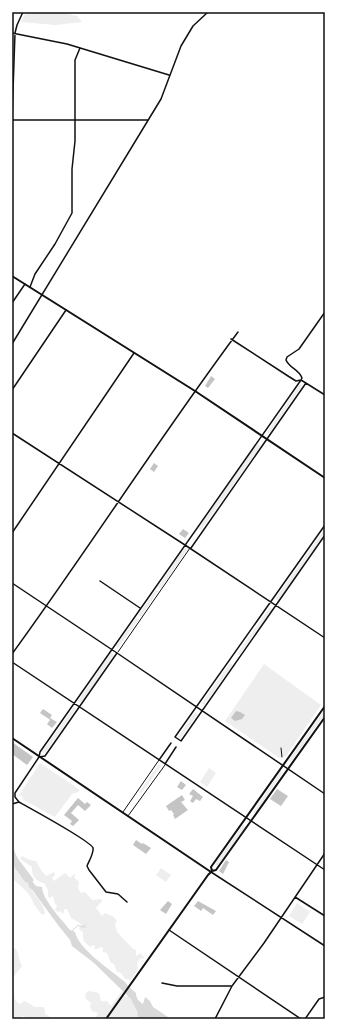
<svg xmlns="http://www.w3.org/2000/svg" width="337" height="1031" font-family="'Exo 2',sans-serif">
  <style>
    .green { fill: #eee }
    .water { fill: #d9d9d9 }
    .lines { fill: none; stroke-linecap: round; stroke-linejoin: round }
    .stream { stroke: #d9d9d9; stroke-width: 1 }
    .river { stroke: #d9d9d9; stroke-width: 5 }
    .building { fill: #c4c4c4 }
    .pedestrian { stroke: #111; stroke-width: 1 }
    .minor { stroke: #111; stroke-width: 1.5 }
    .secondary { stroke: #111; stroke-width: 2 }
    .neatline { fill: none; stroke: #111; stroke-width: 1.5 }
  </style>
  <rect width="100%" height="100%" fill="#fff"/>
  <!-- green -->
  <path class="green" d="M26,12h33l18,4 5,6 -27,3 -34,-3z
    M300,384l2,2 -33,48 -2,-2z
    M257,444l4,2 -60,84 -3,-2z
    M325,528v5l-47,68 -3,-2z
    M185,547l3,2 -27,39 -3,-1z
    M156,590l2,1 -17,26 -3,-2z
    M270,607l2,2 -33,46 -2,-1z
    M136,618l3,1 -21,29 -2,-2z
    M111,652l3,3 -33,48 -3,-2z
    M230,663l3,2 -29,40 -3,-1z
    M264,664l57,41 -35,51 -7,2 -54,-37z
    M74,707l2,2 -31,44 -3,-1z
    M325,709v5l-34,48 -3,-1z
    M195,712l3,2 -18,25 -2,-2z
    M40,763l40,27 -2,2 -6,2 -17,23 -33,-18 1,-2 -4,-2z
    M159,764l2,2 -20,28 -2,-2z
    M209,768l7,5 -9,14 -7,-5z
    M281,771l2,1 -28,41 -2,-1z
    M243,825l3,1 -29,40 -2,-2z
    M22,856l8,4 6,1 5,9 5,6 8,-4 1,3 -3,3 2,3 11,-8 5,5 4,-4 1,1 -1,2 5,5 -1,6 3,5 4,-1 7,8 9,-1 1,2 -6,7 6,8 3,-3 9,4 3,4 -2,3 2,8 16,17 3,1v6l4,-3 4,4 -1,2 -2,-1 -4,4 1,7 -7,11 -6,-1 -4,-6 -4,-1 -3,-8 -3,-1 -4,-10 -4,-1v-4l-3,-1 -2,2h-4l1,-3 -2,-1 -2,2c-7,-5 -9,-7 -8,-15l-2,-1 -2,-3 2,-3 -1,-2 -9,-5 -4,-9h-3v3l-1,2 -3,-3 -2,1 -3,-2 2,-4 -2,-2 -2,-8 -3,2 -2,-1v-7l-4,-7c-8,-1 -13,-8 -12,-16l-12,-8z
    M12,864l13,18 3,1c3,11 14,16 17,30l-2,2c-4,-2 -5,-7 -9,-10 -2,-11 -14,-19 -21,-26z
    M161,868l10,7 -5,7 -10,-7z
    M297,903l13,9 -8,12 -13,-8z
    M12,948l4,1c3,4 3,12 6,17l-10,13z
    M12,991l2,2c0,6 1,8 6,11l5,-3 10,6h8l2,3v4l4,2v3h-22l-3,-3 -4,1v2h-8z
    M89,991l10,2 2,8h6l4,5 11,-15 4,6 2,-1c6,5 11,17 9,23h-42l3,-6 -6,-2 -2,-4 1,-4 -6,-5 1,-5z"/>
  <!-- water -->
  <path class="water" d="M12,846l11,24 4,5 4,1v4l5,6 6,1c0,12 20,33 28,43l5,2c4,18 36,38 50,50l4,5 7,6c0,6 3,8 7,11l2,-7 5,4 3,6 18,12h-33l-1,-8 -6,-12 -37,-36 -22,-17 -2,-6 -12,-15 -25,-34 -4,-4 -1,-4 -3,-1 -13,-18z"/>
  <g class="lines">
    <!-- stream -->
    <path class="stream" d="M82,927h4
      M71,932l7,-7 4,2 4,-3"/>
    <!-- river -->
    <path class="river" d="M12,855l19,25"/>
  </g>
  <!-- building -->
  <path class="building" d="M211,376l4,3 -7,9 -3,-2z
    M154,463l4,3 -4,6 -4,-3z
    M183,529l6,4 -4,5 -6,-4z
    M43,709l9,6 -2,3 7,4 -5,6 -5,-4 3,-4 -1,-1 -9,-6z
    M236,711l4,1 5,3 -3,4 -7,2 -4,-3z
    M12,742l21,15 -6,8 -15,-11z
    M181,781l5,4 -4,5 -5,-3z
    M193,789l10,8 -3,4 -4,-2 -3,4 -3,-2 3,-5 -4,-2z
    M277,789l11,7 -7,10 -11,-7z
    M182,795l3,5 -4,2 7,8 -13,9 -2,-4 1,-1 -3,-4 -2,1 -3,-5z
    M78,798l7,6 2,-2 4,3 -6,6 -7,-6 -7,8 8,7 -6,6 -3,-2 2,-3 -8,-6z
    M136,840l6,4 1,-1 8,5 -5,6 -13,-9z
    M226,860l3,2 -6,12 -4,-3z
    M168,901l4,3 -6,10 -6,-4z
    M198,901l18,10 -3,4 -10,-7 -2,3 -7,-5z"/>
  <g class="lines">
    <!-- pedestrian -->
    <path class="pedestrian" d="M118,652l72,-104
      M281,748l1,9
      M123,812l36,-52
      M128,816l37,-51"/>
    <!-- minor -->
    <path class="minor" d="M12,33l55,11 102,31
      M12,120h136
      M12,120l3,-87 2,-8 6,-13
      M30,287l5,-13 20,-30 17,-31v-44l3,-28v-81l5,-12
      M12,303l13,-19
      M231,339l57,37 8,5 5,-1 24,15
      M12,344l149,-245 20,-53 12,-20 15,-14
      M12,390l54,-80
      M12,433l173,112 140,93
      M325,525l-150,212 6,4 144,-206
      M12,533l122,-180
      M191,548l115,-165
      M100,581l40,27
      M12,583l105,70 208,141
      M12,654c77,-106 148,-217 226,-322
      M12,662l313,208
      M39,757l6,-1 72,-103
      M159,760l12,-17
      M165,764l11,-17
      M12,804l7,-2
      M211,872l114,74
      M295,897l30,19
      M127,902l-9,-8 -12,-2 -17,-22 -2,-4c2,-5 7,-13 6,-18 -1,-6 -65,-41 -74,-46l-4,-5v-4l24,-36 1,-5 261,-372 1,-2c-3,-9 -13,-10 -16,-18l1,-3 12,-8 26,-37
      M169,930l132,89
      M162,983l15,3h54
      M215,1019l17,-33 32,-43 61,-90
      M305,1019l14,-20 6,-2"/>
    <!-- secondary -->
    <path class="secondary" d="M12,276l183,115 130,87
      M12,738l199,134
      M212,871l-1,-4 114,-161
      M106,1019l102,-144 4,-4 4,-1 109,-153"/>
  </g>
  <!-- border -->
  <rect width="337" height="1031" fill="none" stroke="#ffffff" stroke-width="26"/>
  <rect x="13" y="13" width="311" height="1005" class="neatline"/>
</svg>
